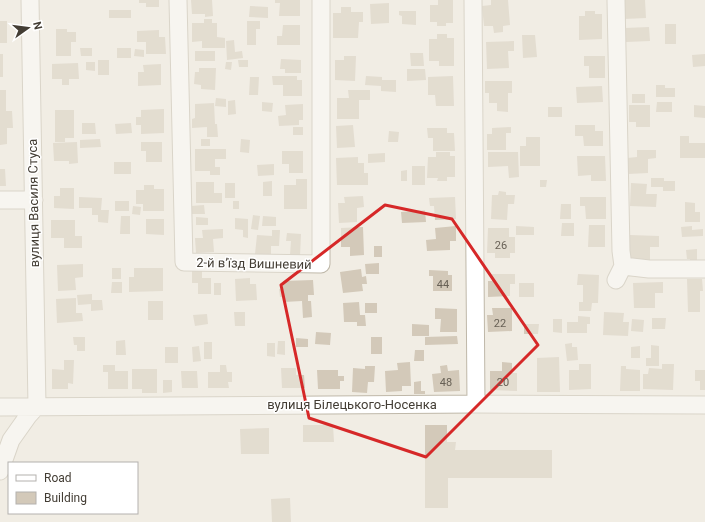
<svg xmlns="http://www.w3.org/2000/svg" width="705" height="522" font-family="Roboto,sans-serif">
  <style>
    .building { fill: #d3c9b9 }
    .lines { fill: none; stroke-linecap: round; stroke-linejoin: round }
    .minor-casing { stroke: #bfb8a9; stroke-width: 19 }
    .minor { stroke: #fff; stroke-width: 17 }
    .marked { fill: none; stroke: #d62828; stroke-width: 3; stroke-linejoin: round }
    .labels { text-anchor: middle; stroke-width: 3; stroke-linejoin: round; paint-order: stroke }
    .number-label { font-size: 11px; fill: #676055 }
    .street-label { font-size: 13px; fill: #433d34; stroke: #fff }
  </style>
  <rect width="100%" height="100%" fill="#f1ede4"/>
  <!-- building -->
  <path class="building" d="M139,0h20v7h-13v-4h-7z
    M191,0h21l1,16 -8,1v-3h-13z
    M275,0h25v16h-21l1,-13h-5z
    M438,0h15v23h-7v3h-9v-4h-7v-17h8z
    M491,0h17l2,25 -7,1v6l-9,1 -1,-7h-9l-2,-20 9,-1z
    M623,0h22l1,18 -22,1z
    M389,3v20l-18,1 -1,-20z
    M250,6l18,1v11l-19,-1z
    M341,7h10v5h12v10h-4l-1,16h-25v-25h8z
    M109,10h22v8h-22z
    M399,11h17v14l-14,-1v-8l-3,-1z
    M585,11h10v3h7v25l-23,1v-24h6z
    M204,19h8v4h5v14l8,1v10h-23v-7l-10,1v-19h12z
    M0,21h7v22h-7z
    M247,21h13v8h-4v16h-9z
    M665,24h11v20h-11z
    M283,25h17v20h-23v-9h5z
    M649,27l1,14 -24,1 -1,-14z
    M56,29h11v3h9v10h-5v14h-15z
    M159,30v7h6l1,17h-20v-12h-9v-11z
    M437,34h10v4h7v28h-15v-5h-10v-22h8z
    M522,35h13l2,22 -14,1z
    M234,40l1,12 7,-1 1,7 -16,2 -1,-19z
    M514,41v10h-6l1,17 -22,1 -1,-27z
    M80,48h12v8h-11z
    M117,48h14v10h-14z
    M135,49l9,1v7l-10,-1z
    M195,51h20v10h-20z
    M410,53h13l1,13h-13z
    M0,54h3v23h-3z
    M705,54v12l-12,1 -1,-12z
    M344,56h12l-1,25 -20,-1v-20h9z
    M584,56h21v22h-16v-12h-5z
    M281,59l20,1v13h-16v-4h-5z
    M98,60h11v15h-11z
    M238,60h10v7h-9z
    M86,62h9v9l-9,-1z
    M226,62h6l-1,8 -6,-1z
    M78,63l1,16h-10v6h-7v-6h-10v-15z
    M161,64v21l-23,1v-14h6l-1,-7z
    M199,68h17l-1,22 -14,-1v-4l-7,-1 1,-12h4z
    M407,69h18l1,11 -19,1z
    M272,76h25v4h5v16h-19v-11h-10z
    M366,76l16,1v3h14v12l-15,-1v-5l-16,-1z
    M453,76l1,30h-18l-1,-11h-7v-18z
    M250,77h9l-1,18h-9z
    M485,81h27v12h-4v19l-11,-1v-8h-8v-10h-4z
    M656,85h9v3h10v9h-19z
    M602,86l1,16 -26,1 -1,-16z
    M0,90h6v21h6l1,17h-6v16l-7,1z
    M348,90h22v10h-11v19h-22v-21h12z
    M632,94h13v9h-13z
    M216,98l10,1v8l-11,-1z
    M235,100l1,14 -8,1v-14z
    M262,102l11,1 -1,9 -10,-1z
    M657,102h15v10h-16z
    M214,103l1,21h2l1,13h-11v-10l-15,1v-9l3,-1v-14z
    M303,104v16h-4v5l-20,1 -1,-10 8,-1 -1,-10z
    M629,105h21v22h-14v-5h-7z
    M694,105l11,1v12l-11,-1z
    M548,107h14v10h-14z
    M164,109v24l-23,1v-9h-5v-8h5v-7z
    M55,110h19v28h-9v4h-10z
    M82,123h13l1,11h-14z
    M131,123l1,10 -16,1 -1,-10z
    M353,125l2,22 -18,1 -1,-22z
    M575,125h20v6h8v15h-19l-1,-10h-8z
    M293,127h10v8h-10z
    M511,127v6h-5v17h-19v-16h5v-6z
    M427,128h20v5h7l1,18h-22v-13h-5z
    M389,131l10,1 -1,10h-10z
    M680,136h9v7h16v15h-25z
    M526,137h14v29h-20v-20h6z
    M100,139l1,8 -21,1v-8z
    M201,139h9v7h-9z
    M241,139l9,1 -1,13 -9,-1z
    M77,142l1,21 -9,1v-3h-15l-1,-18z
    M141,142h21v20h-16v-11h-5z
    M195,149h31v10h-11v8h5v8h-10v-4h-15z
    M637,150h19v8l-8,1v14l-20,1 -1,-16 10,-1z
    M282,151h21v22h-14v-9h-7z
    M436,152h14v4h5v21h-8v4h-10l1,-3h-11l1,-21h8z
    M488,152h30l1,25 -10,1 -1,-12 -20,1z
    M385,153v9l-17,1v-9z
    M577,156h28l1,25h-15v-6l-13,1z
    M358,157v6h6v10h4v12h-31l-1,-27z
    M114,162h17v12h-17z
    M274,164v11l-16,1 -1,-11z
    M412,166h13v19h-13z
    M0,169h5l1,17h-6z
    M407,170v11h-6v-10z
    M651,178h13v3h11v10h-12v-4h-12z
    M296,179h11v30h-23v-24h12z
    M540,180h7l-1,7h-6z
    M272,181v15h-9v-14z
    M196,182h18v11h8v10h-26z
    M225,183h10v15h-10z
    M631,183l16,1 -1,10h11l-1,13 -26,-1z
    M144,185h10v4h10v22h-21v-7h-7v-14h8z
    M60,188h14v21l-20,-1v-12h6z
    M499,191l7,1v3h9l-1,9h-6l-1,16 -16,-1 1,-24h6z
    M363,196l1,11 -7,1v14l-18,1 -1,-20h7l-1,-6z
    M79,197l23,1 -1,12h8l-1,13 -10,-1v-7h-6v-7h-13z
    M455,197l1,22 -21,1 -1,-14h-4l-1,-8z
    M580,197h26v22h-20l-1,-13h-5z
    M115,201h14v10h-14z
    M233,201h6v8h-6z
    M685,202l10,1v9h5v10h-15z
    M561,204h10v15h-11z
    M204,205l1,9h-14v-8z
    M133,206l8,1 -1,8 -8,-1z
    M425,210l1,12 -24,1 -1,-11z
    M253,215l7,1 -2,14 -7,-1z
    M121,216h9v18h-10z
    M263,216l13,1v9h-14z
    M196,217l12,1v7h-12z
    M235,218l13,1v19l-5,-1v-7l-8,-1z
    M146,219h18v16l-18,-1z
    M51,220h24v16h7v12h-18v-10h-13z
    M562,223h12v13h-13z
    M589,225h16v22h-17z
    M456,226v15h-6v9l-23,1 -1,-11 10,-1 -1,-11z
    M516,226l18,1v8h-18z
    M692,226v4l11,-1v7l-21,1 -1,-10z
    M363,227l1,28 -14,1v-9h-9v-19z
    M488,228h21v9h6v16h-5v5h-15v-5h-8z
    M223,229v9l-10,1 1,13 -18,1 -1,-15h8l-1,-8z
    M272,230h8l-1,16h-8v9l-16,-1 2,-19 15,1z
    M287,233l14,1 -1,22 -10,-1 1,-14h-5z
    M630,235l29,1v11h-9v13l-20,-1z
    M374,246h8v11h-8z
    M697,249v13h-7v-3h-3l-1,-9z
    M379,263v11h-13l-1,-10z
    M83,264v13l-8,1 1,12 -18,1 -1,-26z
    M112,268h9v11h-9z
    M134,268h29v23l-34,1v-15h5z
    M361,269l1,8 4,-1 1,8h-5l1,7 -20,2 -3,-21z
    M429,270l19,1v4h4v16h-19v-15h-4z
    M192,271h10v7h9v16h-13v-11h-6z
    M492,274h23v10h-5v12l-22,1v-16h4z
    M578,274l21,1 -1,28h-6l-1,8h-12v-9h4v-17h-6z
    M250,278v6h6l1,16 -21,1 -1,-22z
    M687,279h15l1,12h-3v21h-12z
    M313,280l1,15h-6v6h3l1,16 -9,1 -1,-17 -18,1v-5h-4l-1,-8h4v-8z
    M112,282h10v11h-11z
    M663,282v11h-8v15h-21l-1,-25z
    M214,283h7v12h-7z
    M519,283h15v14h-15z
    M92,294v6h10l1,10 -12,1v-7l-13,1 -1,-10z
    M76,298v15h6l1,8 -26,2 -1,-24z
    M148,301h15v19h-15z
    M359,302l1,13h5l1,11h-9v-4h-13l-1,-19z
    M365,303h12v10h-12z
    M435,308l22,1v23h-17l1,-13h-6z
    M492,308h20v23l-24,1 -1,-17h6z
    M234,312h11v14h-10z
    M604,312l20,1 -1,9h6l-1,14 -25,-1z
    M207,314l1,10 -13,2 -2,-11z
    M578,316l12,1v7h-3v9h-20v-11h11z
    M652,318h14l-1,11h-13z
    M553,319h9v14l-9,-1z
    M632,319l12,1 -1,12 -12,-1z
    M412,324l17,1v11h-17z
    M524,324h15l-1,10h-14z
    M316,332l15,1 -1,12 -15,-1z
    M457,336l1,8 -33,1v-8z
    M73,337h12v14h-8v-6h-3z
    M371,337h11v17h-11z
    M296,338l12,1v8h-12z
    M125,340l1,15h-10v-14z
    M278,341h7v14l-8,-1z
    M204,342h8v17h-8z
    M267,343h8v14l-8,-1z
    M572,343v4h5l1,13 -11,1 -2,-17z
    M651,345l8,1v20h-13v-8h5z
    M199,346l2,15 -8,1 -1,-15z
    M640,346v12h-9v-11z
    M165,347h13v16h-13z
    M415,350h9v11h-10z
    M559,357l1,35h-23v-34z
    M64,360h10l-1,24 -5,-1v6h-16v-20l12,1z
    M410,362l1,24h-9v5l-16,1 -1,-21 13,-1 -1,-7z
    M502,362l10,1v10h5v18l-27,-1v-19h12z
    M579,364h12v25l-22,1v-20h10z
    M662,364h12l-1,26 -30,-1v-15h5l1,-6 13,1z
    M103,365h12v6h13v18h-20v-17h-5z
    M220,365h6l1,7h5v10h-4l1,6h-21v-16h12z
    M447,365l1,6 11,-1 1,21 -26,1 -2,-18 9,-1 -1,-7z
    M365,366h10l-1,16h-6l-1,11 -15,-1 1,-24 12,1z
    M621,366h5v3l14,1v21h-20z
    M281,368h15v7h8l1,13h-23z
    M132,369h25v24h-15v-4h-10z
    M317,370h21v6h6v5h-4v8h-22z
    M695,370h10v20h-5v-9h-5z
    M181,371h16l1,17h-16z
    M163,380h9v12l-9,1z
    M421,381v10h4v3h-11v-12z
    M303,425h30l1,17h-31z
    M425,425h22v17h9l-1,8h97v28h-104v30h-23z
    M269,428v26h-28l-1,-25z
    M290,498l1,24h-19l-1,-23z"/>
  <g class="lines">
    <defs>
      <path id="minor" d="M178,0l6,262 137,2v-264
        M473,0l3,404
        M616,0l5,251 2,15 -7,14
        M0,200h34
        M623,266l26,3h56
        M0,407l476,-3 229,1
        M0,471l11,-31 17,-24 9,-10 -7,-406"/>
    </defs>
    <!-- minor casing -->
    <use href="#minor" class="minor-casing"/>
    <!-- minor -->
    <use href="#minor" class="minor"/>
  </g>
  <!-- marked area -->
  <path d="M0 0H705V522H0ZM385,205l67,14 86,126 -112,112 -117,-39 -28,-133z" fill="#f1ede4" fill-opacity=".55" fill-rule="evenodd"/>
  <path class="marked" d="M385,205l67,14 86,126 -112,112 -117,-39 -28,-133z"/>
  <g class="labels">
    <!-- number labels -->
    <g class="number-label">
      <text x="501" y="249">26</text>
      <text x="443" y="288">44</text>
      <text x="500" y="327">22</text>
      <text x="446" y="386">48</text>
      <text x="503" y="386">20</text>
    </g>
    <!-- street labels -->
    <g class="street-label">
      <text transform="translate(33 203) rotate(-91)" y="5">вулиця Василя Стуса</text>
      <text transform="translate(254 263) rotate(1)" y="5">2-й вʼїзд Вишневий</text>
      <text x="352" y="409">вулиця Білецького-Носенка</text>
    </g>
  </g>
  <!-- legend -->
  <rect x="8" y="462" width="130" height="52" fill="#ffffff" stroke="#b4b1ae"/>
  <rect x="16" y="475" width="20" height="6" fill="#ffffff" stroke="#b4b1ae"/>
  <text x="44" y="482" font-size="12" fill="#433d34">Road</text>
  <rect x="16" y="492" width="20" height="12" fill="#d3c9b9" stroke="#b4b1ae"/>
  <text x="44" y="502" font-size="12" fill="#433d34">Building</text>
  <!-- north arrow -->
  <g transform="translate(28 28) rotate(76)" stroke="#ffffff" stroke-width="3" paint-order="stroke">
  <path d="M0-3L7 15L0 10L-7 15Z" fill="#433d34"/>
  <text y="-6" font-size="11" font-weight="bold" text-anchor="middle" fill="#433d34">N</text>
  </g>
</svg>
